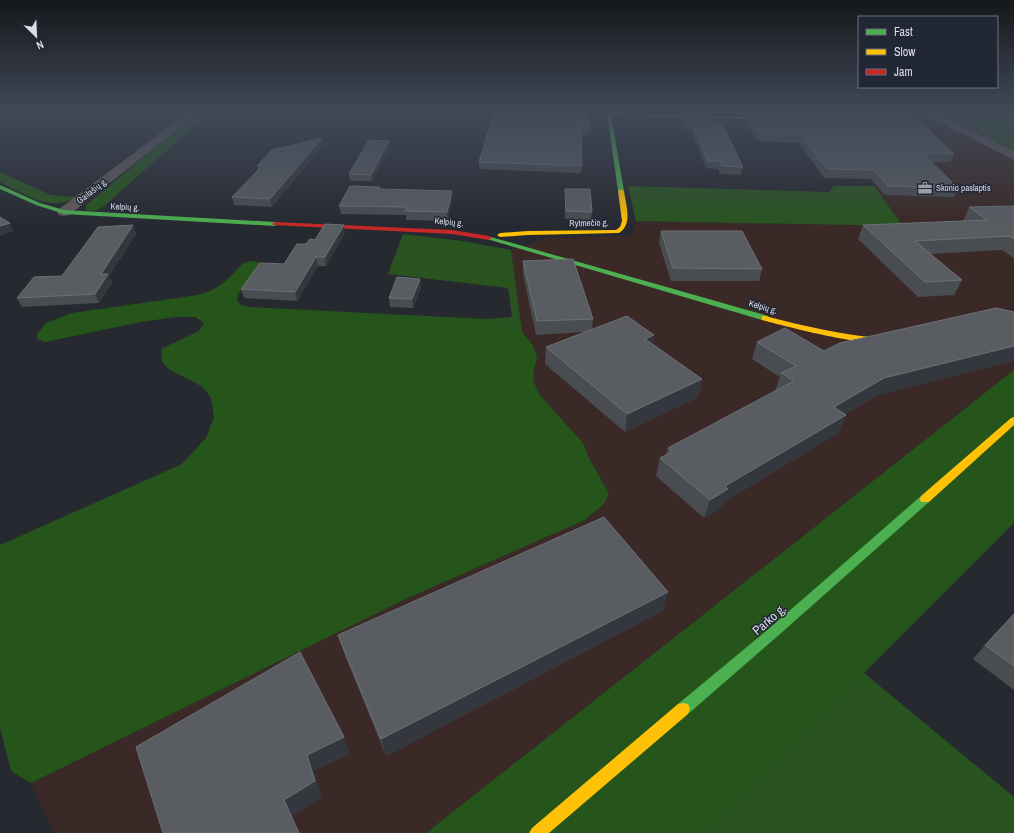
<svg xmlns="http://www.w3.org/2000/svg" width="1014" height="833" font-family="'Archivo Narrow',sans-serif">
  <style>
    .industrial { fill: #3a2927 }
    .green { fill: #295420 }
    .forest { fill: #25551a }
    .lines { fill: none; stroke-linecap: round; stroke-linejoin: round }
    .street { fill: #63595b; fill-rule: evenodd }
    .fast { fill: #4caf50; fill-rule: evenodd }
    .slow { fill: #ffc107; fill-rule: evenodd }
    .jam { fill: #c62828; fill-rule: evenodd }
    .wall { fill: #494d52 }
    .shaded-wall { fill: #34383e }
    .building { fill: #595d62; stroke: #6d7177 }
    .labels { text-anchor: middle; stroke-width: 3; stroke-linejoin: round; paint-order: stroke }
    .far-poi-label { font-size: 9px; fill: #dadee8; stroke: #212735; text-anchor: start }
    .far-street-label { font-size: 9px; fill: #dadee8; stroke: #212735 }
    .near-street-label { font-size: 13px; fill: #dadee8; stroke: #212735 }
  </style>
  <rect width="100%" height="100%" fill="#262930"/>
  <!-- industrial -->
  <path class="industrial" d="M839,111h99l76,40v219l-588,463h-372l-23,-50 377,-185 177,-78 24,-26 -20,-36 -6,-15 -44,-49 -6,-14 1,-10 3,-12 -4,-13 -11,-13 -11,-82 18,-5 17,-7 87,-2 3,-15 267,5 -46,-62z"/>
  <!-- green -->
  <path class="green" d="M939,111h75v40z
    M0,172l51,23 26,2c-28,16 -52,-3 -77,-15z
    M628,186l201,6 5,-6h40l29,40 -267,-5z
    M403,234l59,7 49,9 11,82 -36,-13 26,-2 -4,-29 -120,-14z
    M864,673l150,124v36h-310z"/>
  <!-- forest -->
  <path class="forest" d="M191,118l11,1 -99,88 -8,4 -9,-1v-4l4,-4z
    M253,261l8,2 2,4 -25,27 -1,6 4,5 9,2 236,12 36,13 11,13 4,13 -3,12 -1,10 6,14 44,49 6,15 20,36 -6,11 -18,15 -177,78 -377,185 -20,-12 -11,-43v-183l182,-81 24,-26 8,-21 -3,-19 -8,-11 -33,-17 -8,-8 -1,-13 38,-18 5,-8 -9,-6h-19l-35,5 -96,20 -8,-3v-5l9,-11 26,-10 126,-18c24,-7 29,-15 45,-32z
    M1014,370v153l-310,310h-278z"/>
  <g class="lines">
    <!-- street -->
    <path class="street" d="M190,111h11l-132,104 -5,1 -5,-1 -2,-3 2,-3z
      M920,111h13l81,40v9l-93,-47z"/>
    <!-- fast -->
    <path class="fast" d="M607,113l168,5 2,1 -2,1 -164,-5 13,76 -3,2 -3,-2z
      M0,185l40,18 24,7 211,12 3,2 -3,2 -211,-12 -28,-9 -36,-16z
      M487,237h4l277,79 1,2 -1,2h-6l-275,-81z
      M925,495l4,1 1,3 -1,3 -149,132 -92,80 -5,1 -5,-1 -2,-5 2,-5 94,-78 149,-130z"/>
    <!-- slow -->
    <path class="slow" d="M621,189l3,2c2,15 9,33 -5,42l-91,2 -28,2 -3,-2 3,-2 28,-2 88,-1 4,-3 2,-6 -4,-30z
      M762,316h3c40,10 79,20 121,22l4,2c-13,11 -109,-15 -128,-20z
      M1014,417v8l-85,77h-8l-1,-3 1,-3 90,-78z
      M683,703l5,1 2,5 -2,5 -139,119h-20l3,-5 146,-124z"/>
    <!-- jam -->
    <path class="jam" d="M275,222l177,8 37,6 3,2 -3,2 -37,-6 -179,-9 -1,-1z"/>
  </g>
  <!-- wall -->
  <path class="wall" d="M240,111h62l-4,5 -57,-2z
    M679,111h24v1h-23z
    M741,111h175l-1,1h-5l44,42 -4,8h-19l27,26 -4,9 -69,-2 -14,-16 -47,-1 -25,-35 -42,-2 -10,-18 2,-8 28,1 -2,-2h-33z
    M494,112l95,16 -1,7 -7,-1 1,32 -1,7 -102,-4v-7z
    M683,114l27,8 33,45 -2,8 -21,-1 -2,-5 -12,-1 -15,-39h-6l-3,-8z
    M322,138l1,7 -51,62 -38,-2 -2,-8 26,-27 -1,-4z
    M389,141l1,6 -18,34h-22l-1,-7z
    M380,189l72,2v7l-4,23 -42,-1v-5l-65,-1 -2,-8z
    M565,189l27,23 -1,8 -26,-1z
    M1014,206v52l-12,-8 -71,4 31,26 -8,15 -36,2 -60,-58 5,-14 100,-4 6,-14z
    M133,225l3,9 -27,42 3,7 -13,20 -77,4 -5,-9 45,-22z
    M661,231l101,38 -3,12h-88l-12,-38z
    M345,233l-19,33h-8l-21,35 -53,-3 -3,-9 43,-25 22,-20 9,-4z
    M523,261l70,58 -1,10 61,15 49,35 -4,18 -73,35 -80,-68 1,-17 38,-15 -48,3 -13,-61z
    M420,279l1,9 -8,20 -23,-1 -1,-9z
    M757,342l119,54 -31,18 1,1 -8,18 -114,69 -1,5 -19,11 -48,-42 4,-18 6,-3 2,-7 107,-57 5,-14 -28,-18z
    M664,610l-278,146 -42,-103 -6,-18z
    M1014,614v76l-41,-31 12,-14z"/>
  <!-- shaded-wall -->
  <path class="shaded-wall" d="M297,111h5l-4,5z
    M322,138l1,7 -51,62 -2,-8z
    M389,141l1,6 -18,34 -1,-6z
    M452,191v7l-4,23 -1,-9z
    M10,223l4,8 -14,5v-10z
    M133,225l3,9 -27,42 3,7 -13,20 -4,-9 6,-20z
    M344,225l1,8 -19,33 -1,-9z
    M316,257l2,9 -21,35 -2,-9z
    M420,279l1,9 -8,20 -1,-9z
    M654,335l-3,17 -6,-13z
    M1014,346v15l-138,35 -50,29 8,-18 50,-29z
    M702,379l-4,18 -73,35 2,-18z
    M846,415l-8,18 -114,69 -1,5 -19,11 6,-18 15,-14z
    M668,592l-4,18 -278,146 -5,-17z
    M344,737l6,17 -36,17 8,26 -30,19 8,17h-1l-15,-33 23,-45z"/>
  <!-- building -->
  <path class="building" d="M520,111h67l2,17h-8l1,38 -103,-4 15,-50 26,1z
    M784,111h124l46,43 -32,-1 36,35 -70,-2 -14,-16 -47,-1 -26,-34 -42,-2 -10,-18 28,1z
    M683,114l25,1 2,7h11l22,45 -21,-1 -2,-5h-12l-16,-38 -6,-1z
    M322,138l-52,61 -38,-2 30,-31h-5l15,-16z
    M369,140l20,1 -18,34 -22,-1z
    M350,186l30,1 -1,2 73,2 -5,21 -42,-1 2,-4 -68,-1z
    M565,189h25l2,23 -26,-1z
    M1014,206v33l-4,-3 -95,5 47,39 -37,2 -62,-57 124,-5 -18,-13z
    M0,217l10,6 -10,3z
    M325,224l19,1 -19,32h-9l-21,35 -54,-3 19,-26 24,1 13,-20h9l4,-5 5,1z
    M133,225l-32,49h7l-13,20 -78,4 17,-21 28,-1 36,-49z
    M661,231h81l20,38 -89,-1z
    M573,259l20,60 -56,2 -14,-60z
    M397,277l23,2 -8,20 -23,-1z
    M996,308l18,4v34l-130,32 -50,29 12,8 -121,71 3,3 -18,11 -50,-42 12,-6 -4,-4 126,-67 -13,-8 15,-7 -39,-24 28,-14 39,23 16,-8z
    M627,316l27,19 -9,4 57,40 -75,35 -81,-67z
    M604,517l64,75 -287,147 -43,-104z
    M1014,614v52l-29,-21z
    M300,652l44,85 -37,18 8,26 -31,19 15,33h-136l-27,-86z"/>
  <!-- sky -->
  <linearGradient id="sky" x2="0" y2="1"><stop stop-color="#15171a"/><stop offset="0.49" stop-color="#414959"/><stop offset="1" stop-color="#414959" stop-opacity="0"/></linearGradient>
  <rect width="1014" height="227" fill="url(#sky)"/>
  <!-- icons -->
  <defs>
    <symbol id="office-bare" viewBox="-9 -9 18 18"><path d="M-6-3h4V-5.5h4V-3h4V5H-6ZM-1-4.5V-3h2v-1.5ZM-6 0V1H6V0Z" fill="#9b9fa8" stroke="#212735" stroke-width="2.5" paint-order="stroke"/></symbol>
  </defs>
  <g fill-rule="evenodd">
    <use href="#office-bare" x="915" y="178" width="20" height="20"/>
  </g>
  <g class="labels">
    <!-- far-poi labels -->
    <g class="far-poi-label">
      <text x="936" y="191">Skonio paslaptis</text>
    </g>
    <!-- far-street labels -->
    <g class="far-street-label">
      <text transform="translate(92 191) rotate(-37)" y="3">Gailašių g.</text>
      <text transform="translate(125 207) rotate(3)" y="3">Kelpių g.</text>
      <text transform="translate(449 222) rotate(6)" y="3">Kelpių g.</text>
      <text transform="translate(589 223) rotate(-1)" y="3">Rytmečio g.</text>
      <text transform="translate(763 307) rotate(16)" y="3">Kelpių g.</text>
    </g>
    <!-- near-street labels -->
    <g class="near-street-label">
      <text transform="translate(769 619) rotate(-41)" y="5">Parko g.</text>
    </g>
  </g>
  <!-- legend -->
  <rect x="858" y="16" width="140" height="72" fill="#212735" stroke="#6b707d"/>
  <rect x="866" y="29" width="20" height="6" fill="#4caf50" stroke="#6b707d"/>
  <text x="894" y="36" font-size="12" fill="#dadee8">Fast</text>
  <rect x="866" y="49" width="20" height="6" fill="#ffc107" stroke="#6b707d"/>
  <text x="894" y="56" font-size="12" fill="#dadee8">Slow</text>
  <rect x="866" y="69" width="20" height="6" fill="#c62828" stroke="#6b707d"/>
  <text x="894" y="76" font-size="12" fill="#dadee8">Jam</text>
  <!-- north arrow -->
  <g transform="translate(36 36) rotate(156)" stroke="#212735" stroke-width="3" paint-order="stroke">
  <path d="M0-3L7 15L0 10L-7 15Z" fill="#dadee8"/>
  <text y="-6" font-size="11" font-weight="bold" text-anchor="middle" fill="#dadee8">N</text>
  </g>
</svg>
